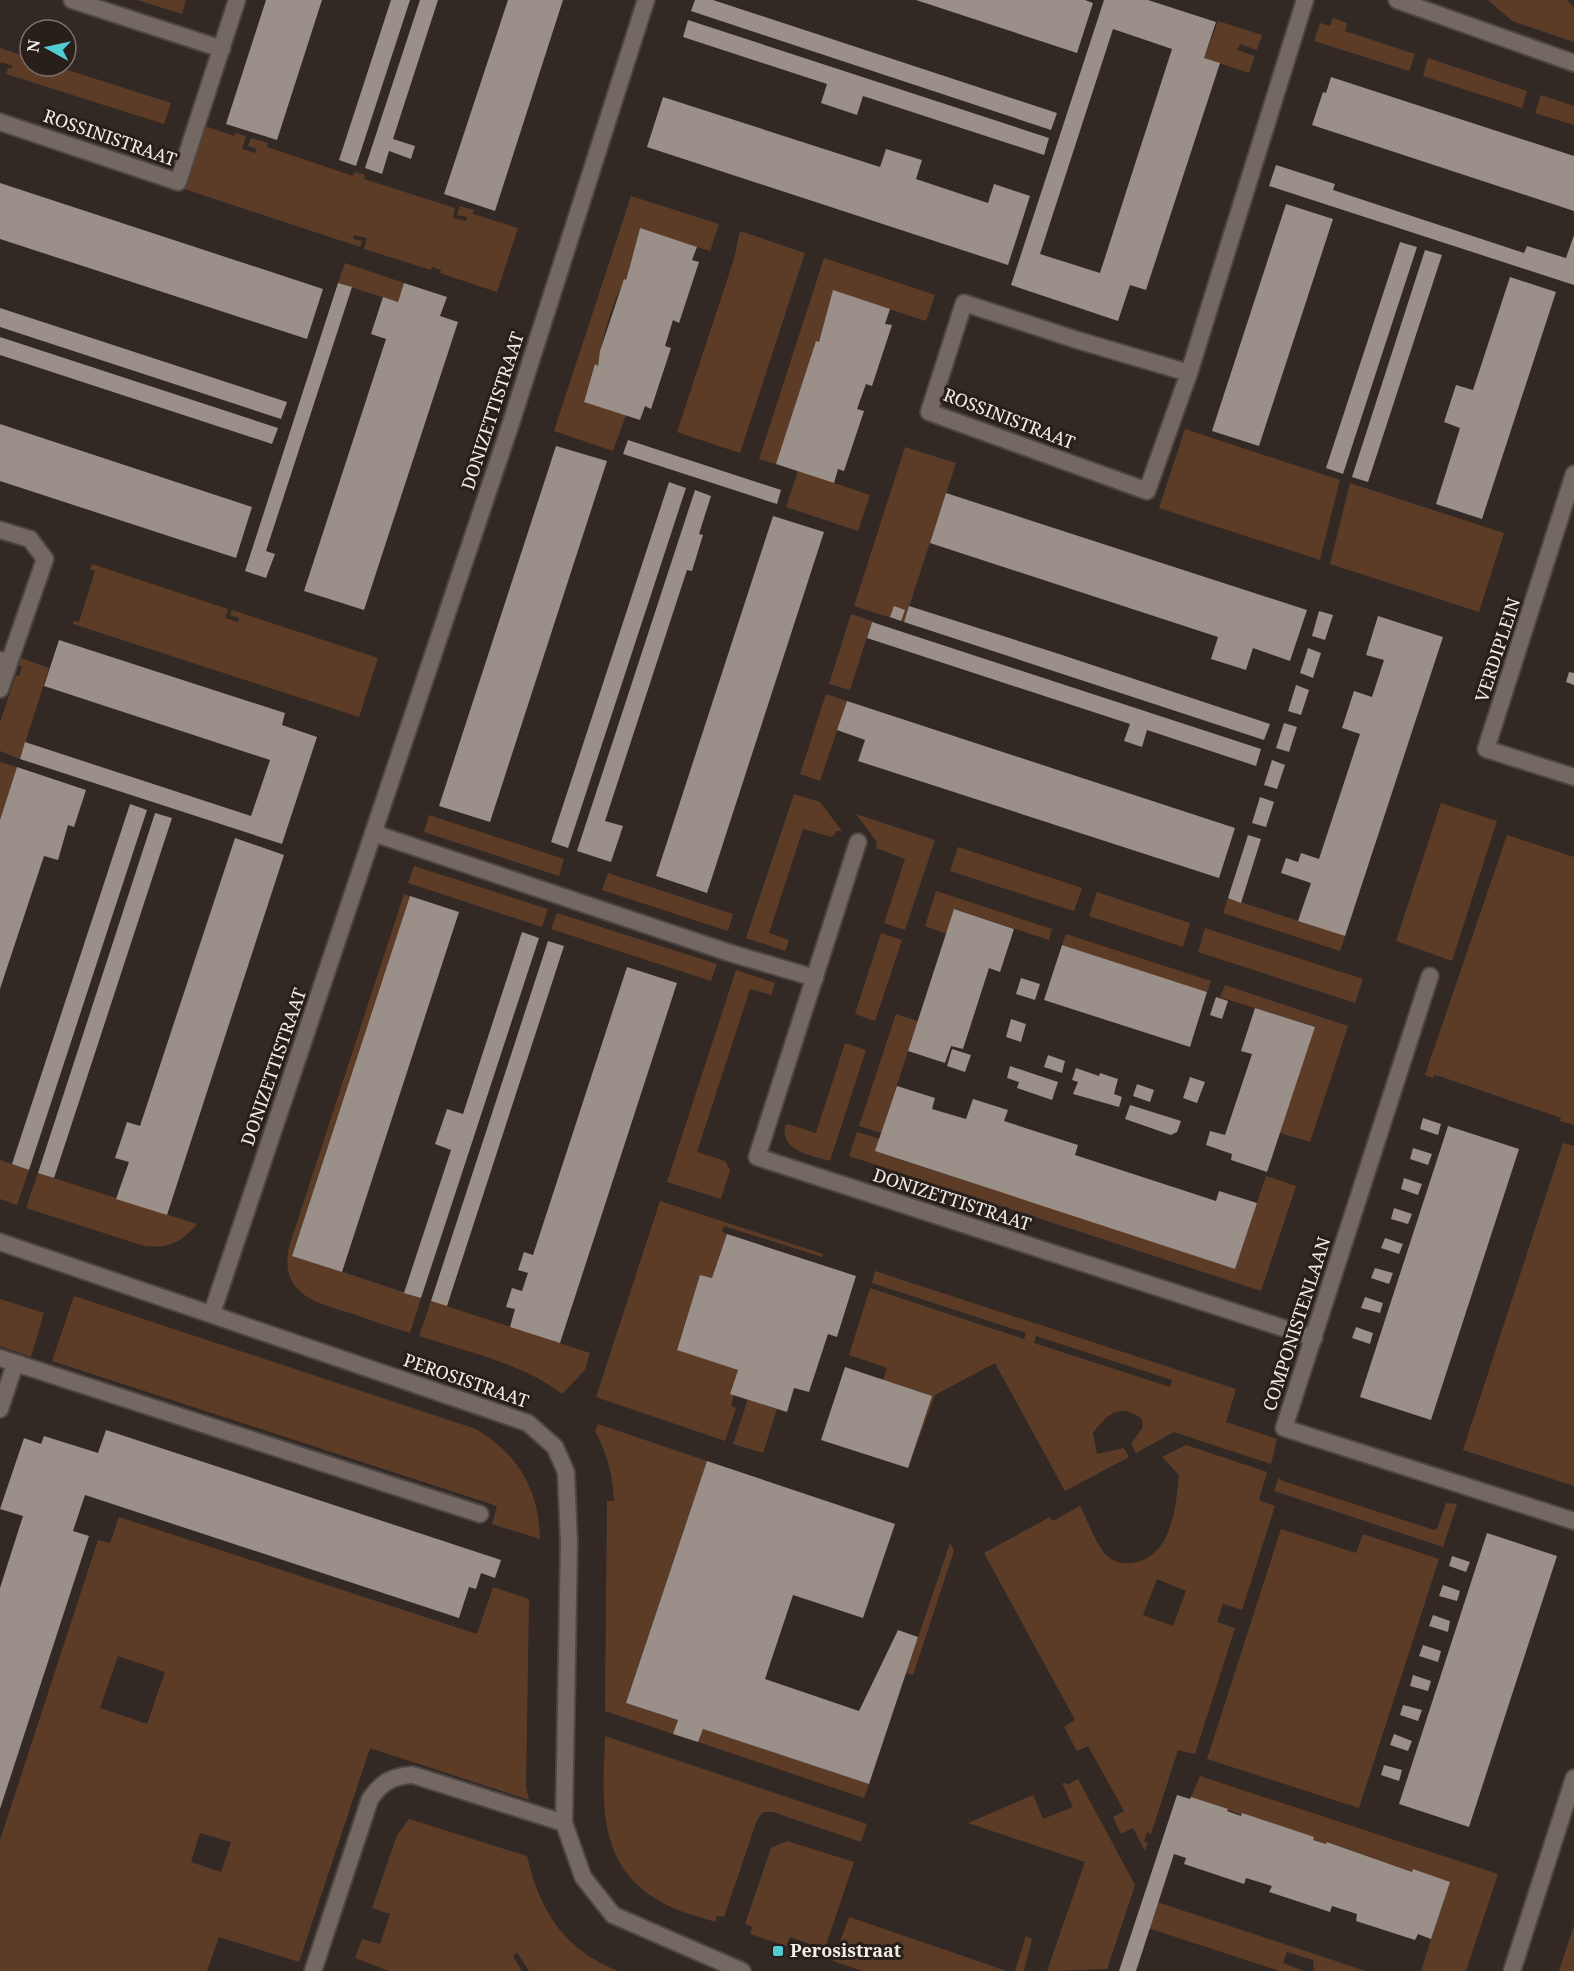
<svg xmlns="http://www.w3.org/2000/svg" width="1574" height="1971" font-family="'Noto Serif',serif">
  <style>
    .green { fill: #5d3c27; fill-rule: evenodd }
    .building { fill: #9a8f89; fill-rule: evenodd }
    .lines { fill: none; stroke-linecap: round; stroke-linejoin: round }
    .minor-casing { stroke: #4e4642; stroke-width: 20 }
    .minor { stroke: #736862; stroke-width: 16 }
    .poi-dot { fill: #51ccd3; stroke: #281f1a; stroke-width: 2 }
    .labels { text-anchor: middle; stroke-width: 6; stroke-linejoin: round; paint-order: stroke }
    .street-label { font-size: 18px; fill: #f3ede9; stroke: #281f1a }
    .poi-label { font-size: 18px; font-weight: bold; fill: #f3ede9; stroke: #281f1a; text-anchor: start }
  </style>
  <rect width="100%" height="100%" fill="#322924"/>
  <!-- green -->
  <path class="green" d="M137,0h49l-4,14z
    M1488,0h79l7,8v34l-62,-21z
    M1333,18l14,5 -2,8 70,23 -6,17 -95,-30 6,-18 10,3z
    M1218,21l44,14 -5,15 -17,-6 -3,6 18,6 -6,17 -45,-15z
    M0,48l30,10v8h25l116,37 -7,21 -158,-50 2,-6 3,1 2,-3 -12,-4 -1,3z
    M1428,58l99,33 -5,17 -99,-32z
    M1541,95l33,11v19l-39,-12z
    M199,124l35,12 1,-3 11,3 -4,13 13,4 2,-4 -9,-3 3,-8 17,5 -1,4 86,29 2,-4 10,3 -1,4 91,29 -2,10 13,3 1,-4 -10,-2 3,-9 14,4 -1,4 45,14 -21,64 -57,-19 1,-3 -9,-3 -1,3 -67,-21 3,-11 -13,-3 -1,4 9,2 -2,6 -185,-61z
    M631,196l88,28 -9,27 -70,-22c-3,9 -11,44 -13,48 -14,21 -25,61 -29,89l-3,-1 -11,36 42,14 -13,36 -59,-20z
    M740,231l65,22 -65,200 -63,-21 57,-173z
    M824,258l111,37 -9,26 -93,-30 -14,51h-3l-40,122 -17,-5z
    M345,263l59,20 -6,19 -60,-19z
    M1185,429l155,51 -20,80 -161,-52z
    M905,447l51,16 -52,159 -50,-16z
    M798,471l72,24 -12,36 -72,-24z
    M1350,483l154,50 -25,79 -149,-48z
    M92,564l136,45 -3,9 13,4 1,-4 -9,-3 2,-5 146,48 -19,59 -286,-93 1,-3 5,1 16,-51 -5,-2z
    M851,614l21,7 -22,69 -21,-6z
    M21,658l28,10 -29,91 -20,-8v-29l16,-47 3,1 3,-9 -4,-2z
    M826,694l21,7 -27,80 -20,-7z
    M0,762l17,5 -17,53z
    M794,794l26,8 22,29h-5l-5,6 -29,-8 -34,104 20,7 -4,11 -39,-13z
    M1441,803l56,18 -45,140 -56,-20z
    M856,814l79,26 -30,90 -21,-7 21,-64 -29,-11 1,-6z
    M429,815l135,44 -5,17 -135,-44z
    M1507,835l67,22v268l-14,-4 1,-3 -122,-42 -5,-1 -1,3 -8,-3z
    M958,847l124,41 -8,23 -124,-40z
    M414,866l134,43 -6,18 -134,-44z
    M608,873l125,41 -5,17 -126,-41z
    M936,891l116,38 -3,11 -94,-31 -8,25 -22,-8z
    M1097,892l93,31 -7,24 -94,-31z
    M404,894l6,2 -118,359 129,43 -11,35c-19,-6 -38,-12 -57,-19 -36,-11 -74,-19 -64,-67z
    M1228,898l117,38 -5,15 -117,-38z
    M557,913l160,51 -6,17 -160,-52z
    M1205,928l158,51 -8,24 -157,-51z
    M881,933l21,7 -27,81 -20,-7z
    M1066,934l145,47 -4,11 -145,-47z
    M736,970l39,13 -4,12 -21,-6 -53,163 28,9 5,9 -9,29 -54,-17z
    M1225,985l123,41 -38,116 -30,-9 35,-106 -95,-30z
    M896,1014l22,7 -37,112 -22,-7z
    M845,1043l21,7 -36,111c-19,-6 -49,-9 -45,-35l3,-2 28,9z
    M857,1132l23,7 -4,12 359,118 31,-93 30,10 -35,105 -412,-135z
    M1563,1143l11,3v340l-111,-36z
    M0,1160l29,10 -12,35 -17,-6z
    M38,1173l159,51c-15,19 -32,26 -56,21l-115,-37z
    M660,1201l163,53 -1,3 -98,-31 -2,6 5,2 -15,44 -12,-3 -23,74 61,21 -8,23 4,2 -3,11 5,2 -11,33 -129,-44z
    M875,1271l361,118 -10,33 51,17 -6,25 -97,-32 -38,21 -5,-9 12,-17 -1,-8c-22,-16 -34,-6 -49,14l4,21 27,-6 5,9 -64,34 -70,-128 -60,32 -27,73 24,-72 -49,-16 4,-12 -38,-13 21,-67 154,51 2,-6 -154,-50zM1036,1336l136,44 -2,7 -136,-44z
    M74,1296l402,133c42,25 63,61 64,110l-48,-15 5,-18 -445,-145z
    M0,1299l44,14 -13,44 -31,-11z
    M431,1301l159,52 -5,17 -23,24c-40,-31 -95,-42 -143,-58z
    M748,1399l29,10 -14,44 -30,-9z
    M598,1424l109,37 -81,242 52,17 -5,14 -68,-23 2,-210h7c-1,-24 -7,-49 -19,-70z
    M1186,1445l81,27 -8,28 16,6 -33,104 -19,-6 -6,18 18,6 -40,126 -17,-4 -27,84 -4,-2 -3,9 4,2 -3,8 -12,-23 -12,6 -8,-17 11,-6 -36,-65 -11,5 -13,-24 11,-7 -91,-167 66,-36 3,4 27,-15c8,15 15,37 26,49 7,7 16,9 26,8 40,-5 44,-57 47,-88l-17,-18zM1157,1579l29,12 -13,35 -30,-11z
    M1279,1477l1,3 154,50 3,-1 9,-26 11,1 -14,43 -169,-56z
    M119,1517l358,117 16,-47 36,12 -3,188 3,13 -159,-52 -71,214 -80,-25 -12,34h-207v-131l98,-300 12,3zM118,1656l47,16 -18,52 -47,-16zM200,1833l31,9 -10,30 -30,-10z
    M1281,1529l75,24 7,-19 76,25 -80,249 -152,-49z
    M950,1543l4,8 -41,124 -7,-2z
    M703,1729l166,55 -5,14 -166,-56z
    M605,1736l262,88 -6,18 -88,-30h-10l-6,8 -33,97 -7,-1 -2,6c-17,-6 -36,-10 -52,-19 -68,-37 -60,-101 -58,-167z
    M1200,1776l298,98 -32,97h-45l28,-89 -36,-12 -1,2 -84,-30 -2,2 -13,-4 -122,-43z
    M1078,1779l57,106 -28,84 -60,2 38,-109 -117,-39 65,-28 10,24 30,-12 -11,-24 7,1z
    M409,1819l118,37c13,55 36,93 91,115h-89l-12,-19 -4,4 9,15h-133l-34,-13 7,-19 18,5 10,-30 -18,-6 25,-73z
    M787,1841l67,21 -32,95 -8,-2 2,-9 -26,-9 -3,9 -37,-12 2,-7 -7,-3 26,-76z
    M1157,1902l209,69h-52l-1,-11 -26,-8 -4,11 21,8h-24l-132,-43z
    M849,1917l158,54h-144l-30,-10z
    M1574,1925v46h-15z
    M1026,1936l6,3 -8,32h-9z"/>
  <!-- building -->
  <path class="building" d="M266,0h56l-45,140 -51,-16z
    M391,0h19l-54,166 -17,-6z
    M420,0h18l-45,139 22,7 -4,13 -22,-8 -7,23 -17,-6z
    M508,0h55l-68,211 -51,-17z
    M695,0h18l344,113 -6,17 -360,-119z
    M916,0h169l8,3 -16,50z
    M1104,0h44l68,22 -12,36 16,5 -74,227 -16,-5 -12,36 -107,-36zM1113,29l59,20 -72,224 -60,-19z
    M688,20l361,118 -5,17 -181,-59 -6,19 -36,-12 6,-19 -144,-47z
    M1331,77l243,79v55l-262,-86 11,-33 3,1z
    M663,97l217,70 6,-18 36,11 -6,19 72,24 6,-19 36,12 -22,69 -361,-118z
    M1276,165l59,19 -2,6 191,63 3,-7 39,12 8,-23v50l-305,-99z
    M0,183l323,106 -16,50 -307,-100z
    M1286,204l47,15 -74,227 -47,-15z
    M640,228l57,19 -5,13 7,2 -20,61 -6,-3 -8,26 6,2 -20,61 -6,-3 -5,14 -56,-18 11,-38 3,2 2,-15 24,-72 2,1 4,-14z
    M1400,242l17,5 -74,227 -17,-6z
    M1425,250l17,5 -74,227 -16,-5z
    M1510,277l46,15 -74,227 -46,-15 24,-76 -16,-6 12,-37 17,5z
    M338,283l14,4 -86,264 9,3 -9,24 -21,-7z
    M404,283l43,14 -7,19 18,6 -94,288 -60,-19 82,-252 -15,-5 12,-37 15,5z
    M833,290l57,19 -5,15 7,1 -20,61 -6,-2 -9,25 7,2 -20,60 -6,-2 -4,14 -58,-19 40,-123 3,1z
    M0,308l287,94 -6,17 -281,-92z
    M0,337l278,91 -6,16 -272,-89z
    M0,424l252,83 -16,51 -236,-77z
    M628,440l153,50 -4,14 -154,-50z
    M556,446l51,15 -117,361 -51,-16z
    M669,482l17,6 -118,360 -17,-6z
    M695,490l16,6 -12,38 4,1 -11,36 -5,-1 -82,251 18,5 -12,36 -34,-11z
    M946,493l361,117 -17,51 -37,-13 -7,22 -35,-11 7,-22 -288,-94z
    M773,516l51,16 -117,361 -51,-17z
    M894,606l11,4 -4,11 -11,-4z
    M909,606l144,46 217,72 -6,16 -360,-118z
    M1319,611l14,4 -8,25 -13,-4z
    M1378,616l65,21 -98,299 -47,-15 13,-38 -30,-10 5,-15 12,4 3,-9 18,6 41,-125 -18,-6 12,-37 18,6 12,-37 -18,-5z
    M872,622l389,127 -5,17 -109,-36 -5,17 -18,-6 6,-17 -263,-86z
    M59,640l226,73 -3,12 35,12 -35,107 -262,-85 5,-17 226,74 19,-56 -226,-74z
    M1308,648l13,5 -8,25 -13,-5z
    M1569,672l5,1v12l-8,-3z
    M1296,685l13,5 -8,25 -13,-4z
    M847,701l388,127 -16,50 -361,-117 7,-21 -28,-10z
    M1284,723l13,4 -8,25 -13,-4z
    M1272,760l13,5 -8,24 -13,-4z
    M17,767l69,23 -12,37 -6,-2 -10,35 -14,-4 -44,133v-169z
    M1260,797l14,5 -8,25 -14,-4z
    M130,804l17,6 -118,360 -17,-6z
    M155,813l17,5 -118,360 -16,-5z
    M1248,835l13,4 -20,64 -13,-5z
    M235,838l49,17 -117,360 -51,-16 13,-37 -14,-4 12,-36 13,4z
    M410,896l49,16 -117,360 -50,-16z
    M954,909l60,20 -14,43 -11,-4 -26,81 -12,-3 -6,17 -37,-12z
    M522,932l17,6 -118,360 -17,-5 47,-143 -16,-6 12,-35 16,5z
    M548,941l16,5 -117,360 -16,-5z
    M1062,945l145,47 -17,55 -146,-47z
    M627,967l50,16 -117,360 -50,-16 5,-18 -9,-2 6,-19 10,3 6,-18 -10,-3 6,-18 9,3z
    M1021,978l19,6 -5,16 -19,-6z
    M1216,997l12,4 -6,18 -12,-4z
    M1255,1008l60,19 -48,145 -36,-12 1,-6 -26,-9 4,-14 15,4 27,-81 -11,-3z
    M1011,1019l15,5 -5,18 -15,-5z
    M952,1049l19,6 -6,17 -18,-6z
    M1048,1055l17,6 -3,12 -18,-6z
    M1010,1066l48,16 -6,18 -35,-12 2,-6 -12,-4z
    M1076,1068l23,8 1,-3 18,6 -4,15 8,3 -3,10 -46,-13 5,-12 -6,-2z
    M1190,1077l15,5 -8,21 -14,-5z
    M1137,1084l17,6 -4,12 -17,-6z
    M897,1086l38,12 -3,11 34,10 7,-20 35,11 -4,11 74,24 -3,10 141,46 3,-10 38,12 -22,66 -360,-118z
    M1130,1105l51,16 -4,11 -6,3 -46,-16z
    M1423,1118l18,6 -3,11 -18,-6z
    M1448,1126l71,23 -88,271 -71,-23z
    M1413,1148l19,6 -4,11 -18,-6z
    M1404,1178l18,6 -4,11 -17,-6z
    M1394,1208l18,6 -4,10 -17,-5z
    M727,1234l129,42 -19,61 -9,-3 -19,58 -15,-4 -7,24 -57,-18 8,-24 -61,-20 23,-75 12,3z
    M1385,1238l18,6 -4,10 -18,-6z
    M1375,1268l18,5 -4,11 -18,-6z
    M1365,1297l18,6 -3,10 -19,-5z
    M1356,1327l17,6 -3,11 -18,-6z
    M845,1367l87,29 -24,72 -87,-28z
    M106,1430l395,130 -6,18 -14,-5 -5,16 -7,-2 -10,31 -374,-123 -12,36 16,5 -89,273v-221l23,-72 -23,-7 24,-71 17,6 3,-8 54,17z
    M707,1461l188,63 -32,94 -70,-23 -28,84 94,32 39,-81 20,7 -49,147 -166,-55 -5,13 -25,-8 5,-14 -52,-17z
    M1487,1533l70,23 -88,271 -70,-23z
    M1452,1556l18,6 -4,10 -17,-6z
    M1443,1585l17,6 -3,10 -18,-5z
    M1433,1615l17,6 -2,11 -19,-6z
    M1423,1645l18,6 -3,11 -19,-6z
    M1413,1675l18,6 -3,10 -18,-5z
    M1403,1705l19,5 -4,11 -18,-6z
    M1394,1734l18,7 -4,10 -18,-6z
    M1384,1765l18,5 -3,11 -18,-6z
    M1177,1795l13,4 1,-2 37,12 -1,2 14,5 1,-3 72,24 -1,3 13,4 1,-2 85,30 1,-3 37,13 -19,57 -13,-5 -3,6 -59,-19 1,-7 -25,-8 -2,6 -61,-20 3,-6 -26,-8 -2,6 -60,-20 2,-6 -12,-4 -38,117h-17z"/>
  <g class="lines">
    <defs>
      <path id="minor" d="M72,0l150,49
        M1397,0l177,63
        M0,122l178,60 59,-182
        M1189,373l-112,-33 -113,-37 -35,109 218,79 42,-118 116,-373
        M1574,474l-88,275 88,28
        M0,530l30,9 15,20 -36,104 -9,-3
        M0,689l9,-26
        M373,833l357,120 85,25
        M858,842l-101,315 557,181
        M1430,976l-146,452 290,93
        M0,1242l528,181 27,24 11,25 3,70 -5,281 19,54 30,38 129,56
        M212,1313l299,-890 135,-423
        M0,1358l480,156
        M0,1409l15,-45
        M313,1971l57,-172c12,-17 22,-23 43,-24l151,48
        M1512,1971l62,-193"/>
    </defs>
    <!-- minor casing -->
    <use href="#minor" class="minor-casing"/>
    <!-- minor -->
    <use href="#minor" class="minor"/>
  </g>
  <!-- markers -->
  <rect class="poi-dot" x="772" y="1945" width="12" height="12" rx="3"/>
  <g class="labels">
    <!-- street labels -->
    <g class="street-label">
      <text transform="translate(110 138) rotate(19)" y="6">ROSSINISTRAAT</text>
      <text transform="translate(493 411) rotate(-72)" y="6">DONIZETTISTRAAT</text>
      <text transform="translate(1009 419) rotate(21)" y="6">ROSSINISTRAAT</text>
      <text transform="translate(1498 650) rotate(-72)" y="6">VERDIPLEIN</text>
      <text transform="translate(274 1067) rotate(-71)" y="6">DONIZETTISTRAAT</text>
      <text transform="translate(952 1200) rotate(18)" y="6">DONIZETTISTRAAT</text>
      <text transform="translate(1297 1324) rotate(-72)" y="6">COMPONISTENLAAN</text>
      <text transform="translate(466 1381) rotate(19)" y="6">PEROSISTRAAT</text>
    </g>
    <!-- poi labels -->
    <g class="poi-label">
      <text x="790" y="1957">Perosistraat</text>
    </g>
  </g>
  <!-- north arrow -->
  <g transform="translate(48 48) rotate(278)"><circle r="28" fill="#281f1a" stroke="#79716d" stroke-width="1.5"/>
  <path d="M0-4.5L10 22L0 15L-10 22Z" fill="#51ccd3"/>
  <text y="-9" font-size="16" font-weight="bold" text-anchor="middle" fill="#f3ede9">N</text>
  </g>
</svg>
